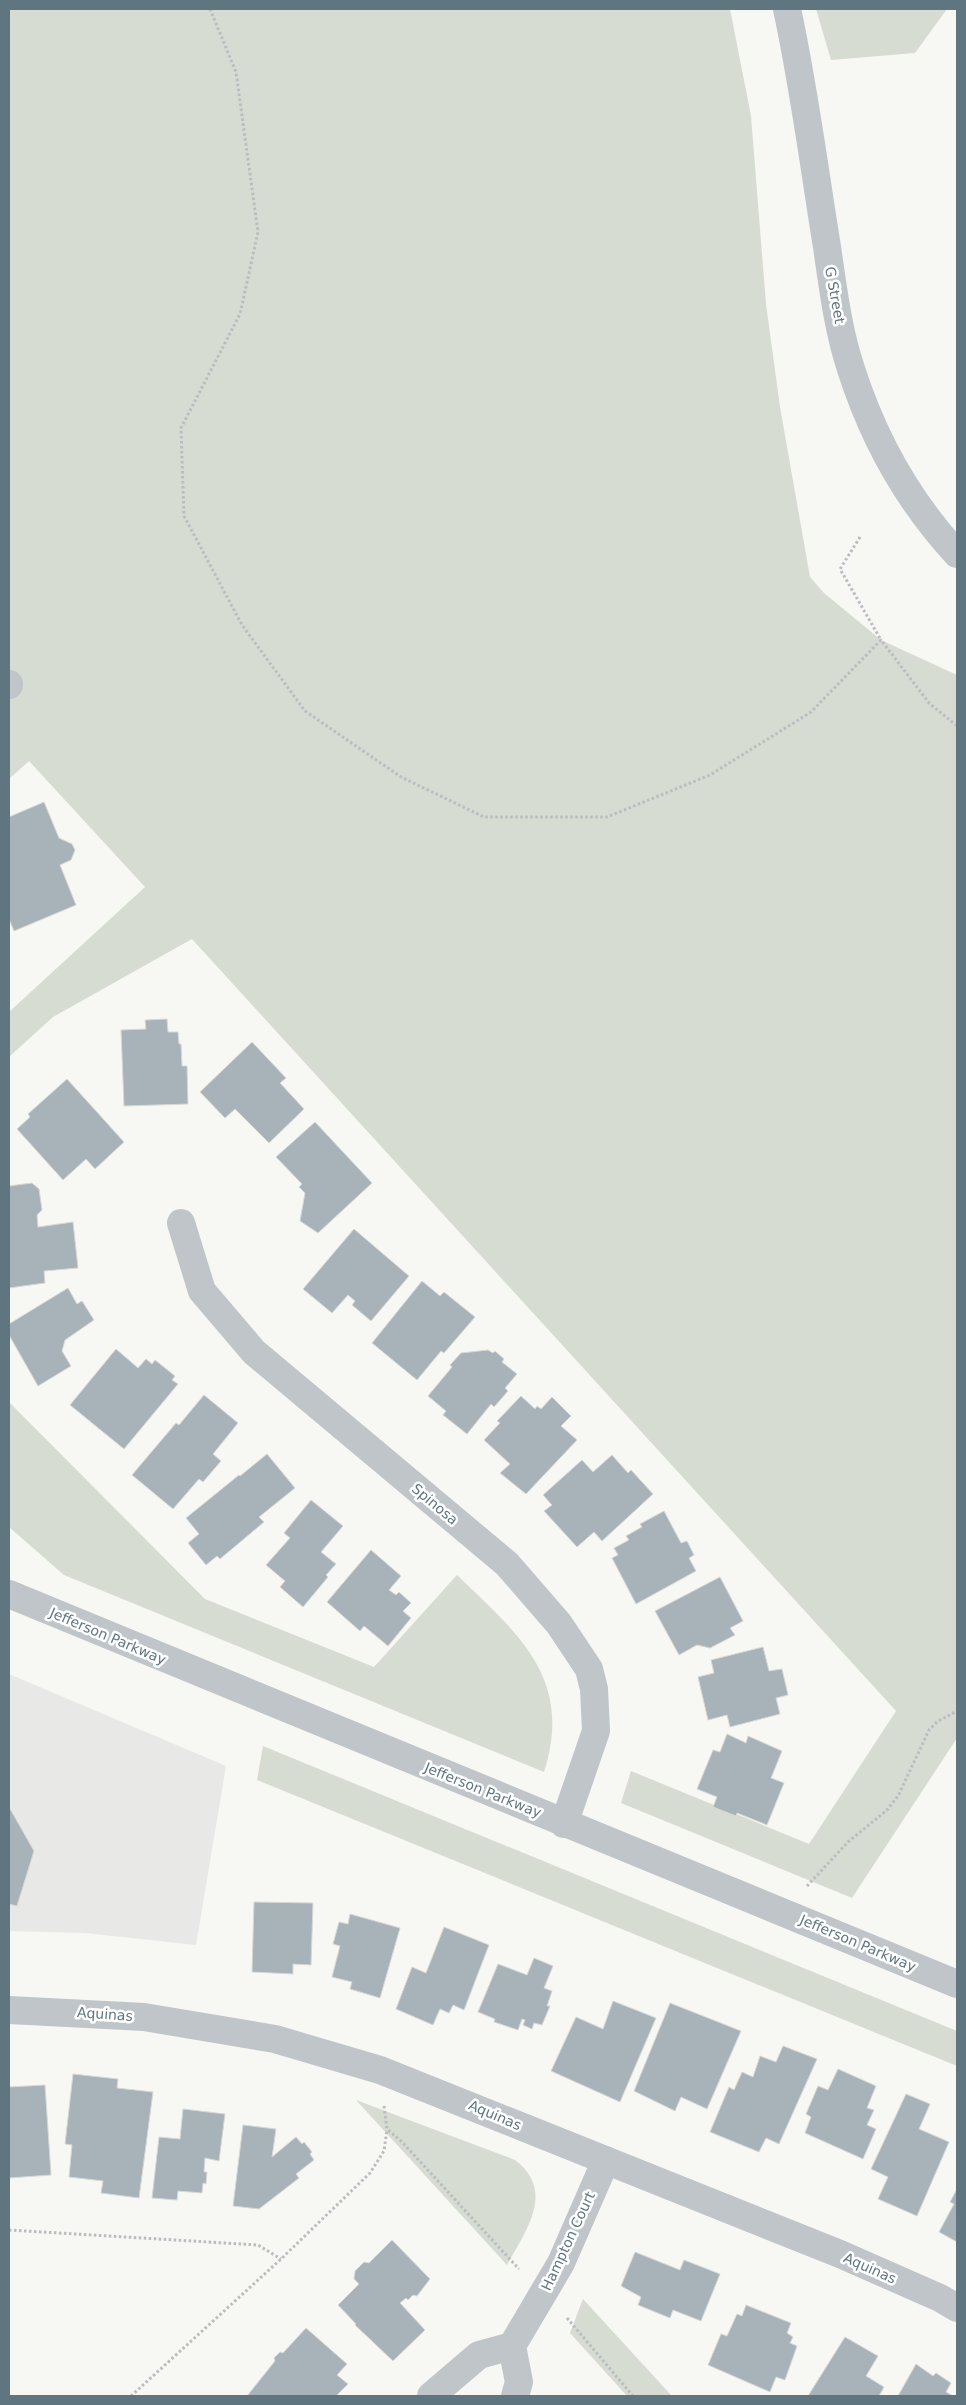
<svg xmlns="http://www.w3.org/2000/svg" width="966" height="2405" font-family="'DejaVu Sans',sans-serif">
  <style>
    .built { fill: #e8e8e6 }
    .green { fill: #d7dcd2 }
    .building { fill: #a7b3b8; stroke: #d8d8d6 }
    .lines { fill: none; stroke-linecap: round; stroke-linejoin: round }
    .path { stroke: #b9bdc0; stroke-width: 3; stroke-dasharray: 2.5 2.5; stroke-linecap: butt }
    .minor { stroke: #bfc5c8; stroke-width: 28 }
    .labels { text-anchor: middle; stroke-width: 5; stroke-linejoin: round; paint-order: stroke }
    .street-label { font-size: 14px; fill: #5f7681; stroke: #fff }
  </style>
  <rect width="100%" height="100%" fill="#f7f7f3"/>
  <!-- built -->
  <path class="built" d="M9,1674l217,92 -30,179 -111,-12 -76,-2z"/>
  <!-- green -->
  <path class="green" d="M9,9h721l21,107 15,188 14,103 30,170 14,16 57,47 76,35v1063l-105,160 -231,-95 10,-32 178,73 87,-133 -704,-772 -139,78 -44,40v-45l136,-125 -116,-126 -20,18z
    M816,9h131l-32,44 -84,7z
    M9,1402l196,197 169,68 83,-92c61,59 117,103 87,197l-480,-197 -55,-48z
    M263,1746l694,285v35l-700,-286z
    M356,2100l159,60c41,31 11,70 -8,105z
    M583,2299l89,97h-45l-57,-63z"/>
  <!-- building -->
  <path class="building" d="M44,802l15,36 13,6 3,6 -4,10 -11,5 16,40 -62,26 -5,-12v-102z
    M167,1019l1,13h10l1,12h2l1,22h5l1,38 -64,2 -3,-76 25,-1 -1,-9z
    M252,1042l34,36 -6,5 24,26 -35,34 -34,-34 -10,9 -25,-26z
    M67,1079l57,63 -29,27 -9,-10 -23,21 -46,-51 13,-12 -2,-3z
    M315,1122l57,61 -54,50 -18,-12 5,-28 -6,-6 3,-3 -26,-27z
    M32,1183l7,6 3,21 -5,5 1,12 35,-5 5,46 -34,3 1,12 -36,5v-102z
    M354,1229l55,47 -38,45 -19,-16 3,-4 -7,-6 -16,18 -29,-24z
    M422,1281l18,15 4,-4 31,25 -31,36 -3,-2 -24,29 -45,-37z
    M68,1288l9,16 5,-3 12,19 -29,20 -3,11 9,15 -33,20 -29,-51v-11z
    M116,1349l22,19 8,-9 6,5 3,-4 20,16 -3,4 6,4 -54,65 -54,-44z
    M488,1350l5,3 2,-2 9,8 -2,3 15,12 -12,14 3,3 -14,16 -3,-3 -24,30 -24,-19 3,-4 -18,-15 24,-29 -2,-2 11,-12z
    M204,1395l34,28 -25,31 8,7 -18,21 -4,-3 -26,30 -41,-34 44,-52 3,2z
    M521,1396l14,13 2,-3 4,3 11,-12 19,19 -10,10 16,14 -51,54 -26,-21 10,-9 -26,-24 16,-17 -3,-2z
    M267,1454l28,34 -36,29 5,5 -44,37 -3,-3 -11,9 -18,-22 11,-9 -13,-16 53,-43 1,1z
    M612,1455l16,18 3,-3 22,24 -51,47 -8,-9 -17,15 -33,-36 8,-6 -9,-10 39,-35 11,12z
    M311,1500l32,26 -22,26 15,12 -10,11 2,2 -25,30 -23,-20 5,-6 -19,-16 24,-27 -6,-5z
    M664,1511l17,32 6,-2 7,14 -5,3 7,13 -60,33 -24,-46 6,-3 -4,-7 15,-8 -3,-4 16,-9 -2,-3z
    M371,1550l30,26 -12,14 7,5 3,-3 12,11 -8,8 8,7 -23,28 -24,-20 -4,5 -33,-29z
    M720,1577l23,44 -13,7 5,7 -25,13 -13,-3 -18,10 -24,-44z
    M763,1647l6,24 13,-2 6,26 -12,3 4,16 -50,13 -3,-12 -19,5 -10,-43 16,-4 -3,-13z
    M727,1734l19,9 2,-7 34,15 -11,27 13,5 -17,42 -30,-12 -1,3 -23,-9 4,-10 -20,-8 16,-39 7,2z
    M9,1807l25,44 -17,55 -8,-2z
    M254,1902l59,1 -2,62 -18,-1v10l-41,-2z
    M350,1914l50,14 -20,70 -30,-9 2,-7 -20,-5 8,-31 -7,-2 6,-22 9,2z
    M444,1927l45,18 -25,65 -11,-5 -4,8 -9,-4 -7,16 -37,-16 16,-42 14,6z
    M534,1958l19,8 -9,22 8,3 -5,15h3l-8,19 -8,-2 -2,6 -9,-4 2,-5 -3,-1 -4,11 -24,-8 1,-3 -17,-7 20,-48 29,11z
    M613,2001l43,17 -36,84 -69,-31 25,-54 27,12z
    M670,2003l71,28 -34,78 -26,-12 -6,14 -41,-20z
    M783,2046l34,13 -38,85 -13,-6 -7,14 -49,-20 19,-45 5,3 8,-18 11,5 7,-21 16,6z
    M838,2069l38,17 -9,22 7,2 -7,15 9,4 -13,30 -58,-26 6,-16 -5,-3 12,-28 10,4z
    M73,2074l45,5 -1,9 36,4 -14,106 -38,-5 2,-12 -34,-4 3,-32 -7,-1z
    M45,2085l6,90 -42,3v-91z
    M906,2094l24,10 -11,25 30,13 -32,74 -39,-17 10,-22 -17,-8z
    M183,2109l42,5 -6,47 -14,-3 -1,14h3l-1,12 -3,-1 -1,10 -24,-2 -1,9 -25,-2 7,-61 21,2z
    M243,2125l33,4 -4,28 24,-20 6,7 2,-2 8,10 -2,2 4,6 -18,14 3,4 -40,31 -26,-3z
    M957,2189v53l-18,-10 15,-28 -4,-2z
    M392,2240l38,39 -13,17 -4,-1 -5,5 -2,-2 -6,5 25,27 -32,31 -38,-36 1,-1 -18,-19 21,-21 -5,-5 1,-8 9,-9 5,1z
    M635,2252l45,18 4,-10 36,14 -19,47 -28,-11 -3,8 -32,-13 3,-8 -20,-11z
    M746,2305l45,18 -4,10 6,4 -3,6 7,3 -12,34 -9,-3 -6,15 -62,-27 13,-31 6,2 10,-22 5,2z
    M306,2328l41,36 -10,11 11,9 -12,12h-89l28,-35 -1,-3 6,-6 3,1z
    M845,2337l33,19 -12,20 18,11 -5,9h-71z
    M916,2364l17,12 3,-3 15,10 -5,9 7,4h-55z"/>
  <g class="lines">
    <!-- path -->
    <path class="path" d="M210,9l26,63 22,160 -18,82 -59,114 3,88 58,109 63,86 96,66 83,40h123l103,-42 101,-63 70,-72 48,63 28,23
      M860,537l-20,32 41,71
      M807,1886l41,-44 39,-32 11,-14 31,-66 9,-9 19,-10
      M384,2106l3,23 15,13 117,127
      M9,2230l249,15 23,14
      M567,2318l66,78
      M131,2396l150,-137 89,-86 14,-22 3,-21"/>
    <!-- minor -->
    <path class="minor" d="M787,9c17,78 27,158 40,238 6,41 11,83 24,122 22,69 57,132 106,185
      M9,685v-1
      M181,1223l21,68 52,61 253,212 52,60 30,45 5,20 2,42 -32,93
      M9,1594l948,390
      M9,2010l135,7 131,22 105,31 460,184 100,44 17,10
      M431,2396l48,-41 33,-9
      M515,2396l4,-14 -7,-36 49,-83 45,-103"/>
  </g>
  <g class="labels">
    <!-- street labels -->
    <g class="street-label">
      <text transform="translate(835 295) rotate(80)" y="5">G Street</text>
      <text transform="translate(435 1504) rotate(40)" y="5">Spinosa</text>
      <text transform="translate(108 1636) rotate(23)" y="5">Jefferson Parkway</text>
      <text transform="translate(483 1790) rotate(22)" y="5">Jefferson Parkway</text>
      <text transform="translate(858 1943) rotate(23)" y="5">Jefferson Parkway</text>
      <text transform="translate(105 2014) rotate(4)" y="5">Aquinas</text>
      <text transform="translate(495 2115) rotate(23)" y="5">Aquinas</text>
      <text transform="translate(568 2241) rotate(-65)" y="5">Hampton Court</text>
      <text transform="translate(870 2268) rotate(24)" y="5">Aquinas</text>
    </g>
  </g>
  <!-- border -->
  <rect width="966" height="2405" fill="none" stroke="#5f7681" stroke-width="20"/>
</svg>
